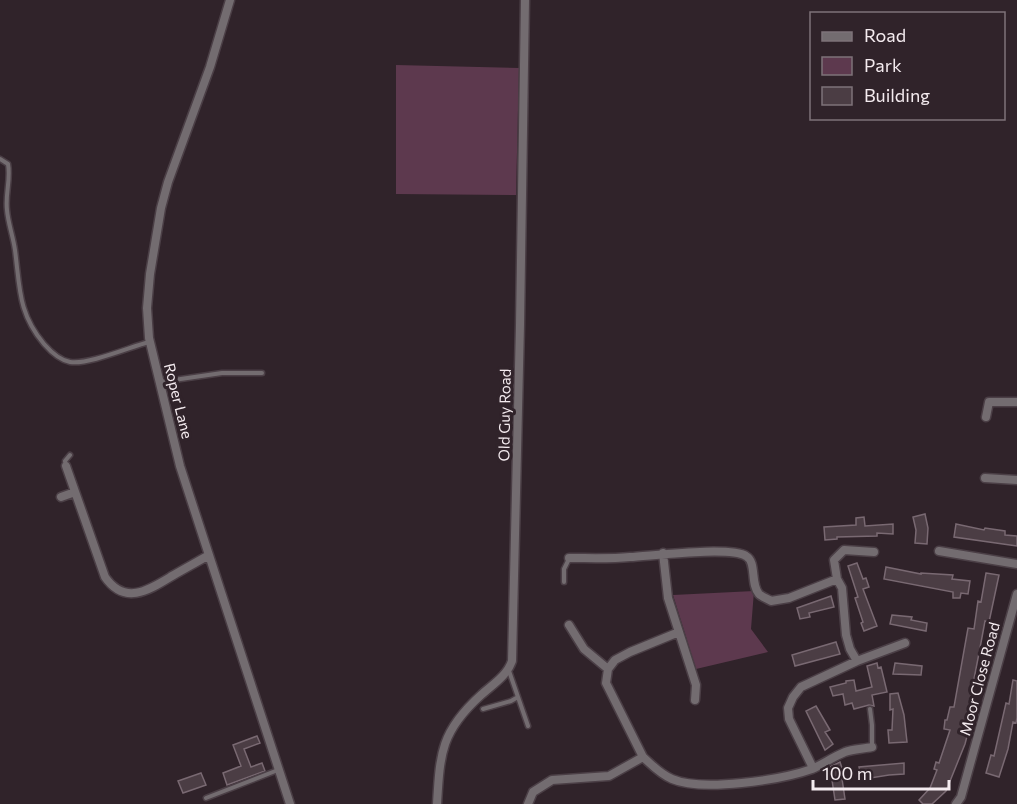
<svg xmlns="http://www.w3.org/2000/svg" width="1017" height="804" font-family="Commissioner,sans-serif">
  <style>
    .green { fill: #5d394e }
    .building { fill: #4b3d44; stroke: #796972; stroke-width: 1.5 }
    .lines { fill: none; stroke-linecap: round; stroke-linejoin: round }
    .service-casing { stroke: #4b3f46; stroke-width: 7 }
    .minor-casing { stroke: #4b3f46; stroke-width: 11 }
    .service { stroke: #736c70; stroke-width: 4 }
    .minor { stroke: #736c70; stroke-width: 8 }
    .labels { text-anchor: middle; stroke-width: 6; stroke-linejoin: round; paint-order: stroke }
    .street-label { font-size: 15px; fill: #f4ebef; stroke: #30232a }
  </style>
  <rect width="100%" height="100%" fill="#30232a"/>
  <!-- green -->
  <path class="green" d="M396,65l123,3 -3,127 -120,-1z
    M754,591l-3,38 17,23 -72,17 -23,-74z"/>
  <!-- building -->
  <path class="building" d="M925,514l3,14 -1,16 -12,-1 1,-13 -3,-13z
    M864,517l1,9 28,-2v10l-16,-1v3l-40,1v2l-12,1 -1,-13 32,-2v-7z
    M956,524l28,6 1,-2 20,3v4l12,1v10l-63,-9z
    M857,563l6,16 3,-1 3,9 -6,2 14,37 -13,5 -3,-8 2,-1 -8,-24 3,-1 -10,-31z
    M886,567l35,7v-1l32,2 -1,4 18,2 -2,13 -7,-1 -1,5h-7v-6l-69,-13z
    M986,573l13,2 -10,47 -4,-1 -5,27 -12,62 4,1 -2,14 -5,19 -19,47 -14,13h-9l-4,-4 11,-12 7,-18 -3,-1 2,-7 3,1 11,-33 -6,-1 1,-9h2l3,-13h4l14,-79 6,1 4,-28 3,1z
    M831,596l3,11 -25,6 1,4 -10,2 -3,-11z
    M892,615l20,2 -1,3 16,3 -1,8 -36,-7z
    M836,642l4,12 -45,12 -3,-11z
    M877,663l1,5 3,-1 6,25 -15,3 2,11 -5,-1 -15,4 -2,-6 -7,2 -2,-11 -10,2 -3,-9 16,-4v-2l8,-1 2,11 16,-4 -5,-21z
    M895,663l27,3 -1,9 -28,-1z
    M1013,680l4,1v37l-1,5 -3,-1 -5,27 -9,28 -13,-4 5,-18 3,1 12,-53 3,1z
    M898,693l6,22 3,27 -18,1 -1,-13h4l1,-21 -3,1v-16z
    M816,706l14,24 -5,2 8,12 -8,6 -19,-39z
    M257,736l3,7 -16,6 7,18 11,-4 3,8 -38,14 -4,-12 18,-7 -8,-21z
    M840,762l3,9 -2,1 4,27 -10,1 -3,-20h2l-4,-13z
    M904,763v11l-15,1 -31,5 -1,-6 3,-2 -1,-5z
    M201,773l5,12 -23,8 -5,-12z"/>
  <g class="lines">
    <defs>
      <path id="service" d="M0,159l8,5c3,15 -3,30 -1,46 1,13 6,26 8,40 5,38 3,63 29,94 7,8 15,16 26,18 18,3 60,-15 79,-20
        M160,382l62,-9h40
        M66,466l-1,-5 5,-6
        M564,582v-13l5,-10
        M509,671l19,55
        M483,709l28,-8 7,-4
        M870,709l2,16v21
        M206,798l72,-28"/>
      <path id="minor" d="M230,0l-20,67 -42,115 -7,26 -11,66 -3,34 2,30 31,128 110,338
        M986,417l3,-15h28
        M66,466l39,111c20,29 44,13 67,-1 12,-7 25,-14 37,-21
        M985,478l32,2
        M61,497l14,-5
        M939,551l78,13
        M663,553l5,45 28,87 -1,15
        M569,558c20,0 41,1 61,-1 21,-1 100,-11 116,-1 11,6 4,28 13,38 3,3 9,5 12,7l18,-3 48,-19
        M569,625l15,24 24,20
        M857,661l-7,-12 -4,-14 -4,-47 -5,-9 -3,-19 10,-10 30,2
        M643,757l-37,-74 2,-14 7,-9 15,-8 49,-20
        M813,768l-24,-49 -1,-11 5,-11 8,-10 56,-26 48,-18
        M437,804c3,-51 4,-73 44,-109 11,-10 26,-19 31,-34l8,-336 5,-325
        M528,804l5,-12 19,-12 57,-4 34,-19c9,8 17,17 29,22 30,13 109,1 140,-10 11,-5 21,-12 33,-17 8,-3 18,-3 27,-5
        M956,804l5,-7 56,-203"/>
    </defs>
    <!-- service casing -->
    <use href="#service" class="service-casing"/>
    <!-- minor casing -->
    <use href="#minor" class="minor-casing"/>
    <!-- service -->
    <use href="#service" class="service"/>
    <!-- minor -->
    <use href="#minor" class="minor"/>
  </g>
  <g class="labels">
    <!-- street labels -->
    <g class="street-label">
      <text transform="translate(178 401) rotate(76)" y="5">Roper Lane</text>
      <text transform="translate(505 415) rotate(-89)" y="5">Old Guy Road</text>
      <text transform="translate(980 679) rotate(-75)" y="5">Moor Close Road</text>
    </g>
  </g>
  <!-- legend -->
  <rect x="810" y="12" width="195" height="108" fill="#30232a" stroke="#7e7379" stroke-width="1.5"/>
  <rect x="822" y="32" width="30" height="9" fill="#736c70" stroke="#7e7379" stroke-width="1.5"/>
  <text x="864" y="42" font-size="18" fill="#f4ebef">Road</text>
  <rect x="822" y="57" width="30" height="18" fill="#5d394e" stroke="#7e7379" stroke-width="1.5"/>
  <text x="864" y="72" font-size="18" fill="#f4ebef">Park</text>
  <rect x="822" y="87" width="30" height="18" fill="#4b3d44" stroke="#7e7379" stroke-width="1.5"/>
  <text x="864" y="102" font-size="18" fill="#f4ebef">Building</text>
  <!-- scale -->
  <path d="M813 780v9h136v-9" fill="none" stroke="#f4ebef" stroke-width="3"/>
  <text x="822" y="780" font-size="18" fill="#f4ebef" stroke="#30232a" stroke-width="4.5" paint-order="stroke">100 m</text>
</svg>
